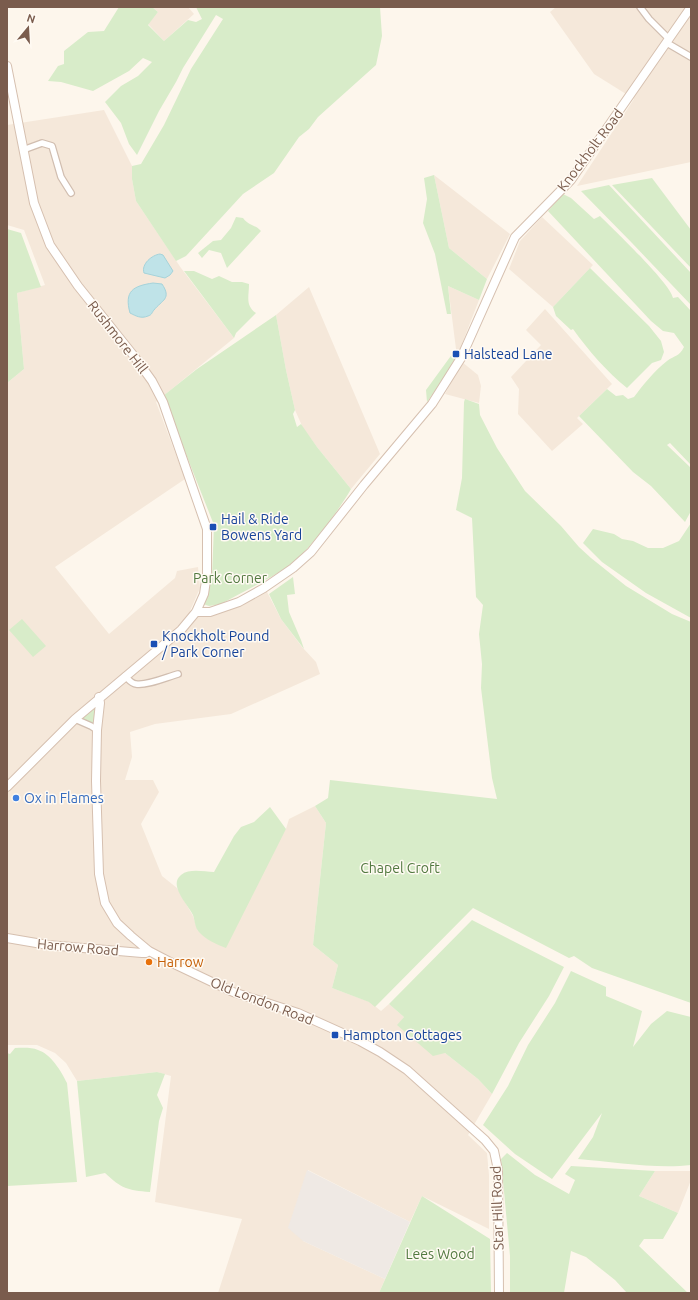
<svg xmlns="http://www.w3.org/2000/svg" width="698" height="1300" font-family="Ubuntu,sans-serif">
  <style>
    .residential { fill: #f5e8da }
    .industrial { fill: #efe9e4 }
    .green { fill: #d8ecc9 }
    .water { fill: #bfe3e8; stroke: #a5d3da }
    .lines { fill: none; stroke-linecap: round; stroke-linejoin: round }
    .street-casing { stroke: #d1beb0; stroke-width: 8 }
    .secondary-casing { stroke: #d6c0b0; stroke-width: 10 }
    .street { stroke: #fff; stroke-width: 5.5 }
    .secondary { stroke: #fff; stroke-width: 8 }
    .transit-dot { fill: #1a4fb4; stroke: #fffaf3; stroke-width: 1.5 }
    .shop-dot { fill: #3f7fe0; stroke: #fffaf3; stroke-width: 1.5 }
    .food-dot { fill: #e8710a; stroke: #fffaf3; stroke-width: 1.5 }
    .labels { text-anchor: middle; stroke-width: 3; stroke-linejoin: round; paint-order: stroke }
    .street-label { font-size: 14px; fill: #7a5c4d; stroke: #fffaf3 }
    .transit-label { font-size: 14px; fill: #164399; stroke: #fffaf3; text-anchor: start }
    .park-label { font-size: 14px; fill: #537a41; stroke: #fffaf3 }
    .shop-label { font-size: 14px; fill: #366cbe; stroke: #fffaf3; text-anchor: start }
    .food-label { font-size: 14px; fill: #c56008; stroke: #fffaf3; text-anchor: start }
  </style>
  <rect width="100%" height="100%" fill="#fdf6ec"/>
  <!-- residential -->
  <path class="residential" d="M152,7h36l6,7 -30,27 -16,-17 10,-12z
    M556,7h135v155l-114,24 57,-87 -40,-25 -44,-62z
    M104,110l28,56v13l4,22 45,67 53,70 -78,64 29,77 -130,88 54,67 66,-56 2,-7 21,-4 2,21 -10,23 7,5 18,-1 26,-9 25,-16 15,29 21,28 14,15 4,12 -89,40 -76,10 -25,8 2,25 -7,23h28l6,12 -18,32 21,52 15,12 16,28 5,15 88,-102 3,-10 26,-13 11,17 -13,122 25,20 -6,23 38,14 11,9 8,-7 15,13 -6,8 47,28 33,26 14,15 -24,41 19,18 2,22v54l-67,-33 -12,26 -102,-52 -5,71 82,38 -6,14h-161l24,-74 -87,-17 16,-126 -14,-4 -80,9 -11,-18 -11,-10 -18,-8h-30v-662l17,-14 -7,-76 28,-8 -21,-55 -17,-5v-100z
    M434,175l76,59 -23,45 -38,-31z
    M542,217l51,48 -40,42 -44,-38 11,-28z
    M448,286l31,14 -21,54 -2,-5z
    M309,287l71,167 -29,35 -34,-42 -14,-19 -8,-18 -9,-40 -10,-55z
    M545,309l67,75 -35,34 6,6 -31,27 -34,-37 1,-25 -8,-12 30,-32 -15,-15z
    M462,362l16,13 3,11 -2,17 -34,-9z
    M655,1171h36v9l-13,33 -39,-17z"/>
  <!-- industrial -->
  <path class="industrial" d="M307,1170l103,52 -25,57 -82,-38 -15,-13z"/>
  <!-- green -->
  <path class="green" d="M119,7h33l6,5 -10,13 16,16 24,-21 8,2 6,-3 -6,-12h184l2,29 -6,29 -58,52 -9,12 -10,8 -25,36 -31,21 -57,62 -10,5 -40,-60 -4,-22v-13l9,-2 23,-39 27,-56 32,-50 -7,-4 -33,53 -7,14 -17,29 -22,44 -8,-11 -8,-21 -16,-21 16,-16 17,-10 14,-14 -9,-4 -14,13 -36,20 -32,-9 -13,-1 10,-15 6,-2v-13l24,-19 16,-1z
    M434,175l15,73 38,31 -8,21 -31,-14 3,28h-4l-12,-60 -12,-31 4,-24 -3,-21z
    M652,178l39,52v38l-79,-83z
    M609,185l82,88v32l-59,-62 -51,-52z
    M563,194l8,4 23,21 6,-3c14,14 70,67 73,82l5,-1 13,14v154l-21,-22 -3,2 24,23v43l-6,11 -34,-36 -18,-14 -54,-56 28,-27 9,7 7,-1 5,4 6,-2c9,-12 21,-27 33,-36 8,-6 12,-4 17,-14l-10,-14 -11,-2 -12,-10 -103,-110z
    M236,217l7,1c7,9 12,6 18,13l-34,37 -6,-15 -12,-3 -7,8 -4,-5 15,-12 8,-1 10,-12z
    M7,229l14,4 20,54 -24,6 7,76 -17,14z
    M590,268l59,58 12,15 3,11 -3,8 -9,3 -25,25c-20,-16 -39,-38 -54,-59l-2,1 -15,-14 -3,-9z
    M184,271h10l18,8 7,-3 13,6h10l7,2c0,13 -4,21 7,29l-20,20 -2,5z
    M276,315l10,55 9,40 -2,4 4,13 4,-3 16,23 34,42c-11,20 -43,63 -61,76 -22,15 -46,26 -69,39l-12,2 -6,-2 9,-27 2,-52 -51,-129 34,-27z
    M453,353l5,5 -31,44 -1,-12z
    M465,399l14,5 1,11 17,33 28,43 36,35 18,21 12,11 35,28 46,28 19,8v381l-99,-35 -18,-12 -5,2 -96,-50 -98,99 -6,-5 -37,-14 6,-23 -25,-20 13,-122 -11,-17 13,-8 2,-18 167,19 -5,-21 -11,-90 1,-24 -3,-30 4,-29 -7,-8 -4,-79 -16,-8 6,-32 2,-76z
    M691,523v95l-45,-25 -44,-31 -19,-19 10,-14 21,5 8,5 11,2 15,7h15l16,-7z
    M293,577l2,17 -8,1 2,17 12,28 3,9 -23,-30 -12,-25z
    M22,619l24,27 -13,11 -24,-27z
    M93,707h3l-2,18 -5,-4 -9,-2z
    M270,807l16,22 -60,119c-10,-4 -20,-8 -27,-16 -4,-4 -4,-11 -6,-17 -5,-10 -25,-30 -12,-40 9,-7 23,-3 33,-3l20,-36 7,-9 13,-5z
    M472,920l92,47 -15,29 -30,47 -27,51 -14,-15 -33,-26 -12,3 -36,-31 7,-8 -15,-13z
    M571,971l35,16v9l36,15 -9,36 18,-23 16,-13 24,6v148c-34,4 -78,-3 -113,-6l15,-22 9,-24 -50,66 -37,-25 -32,-29 25,-39 20,-41 27,-42z
    M15,1048c7,0 16,-1 23,2 13,4 23,21 29,33l10,99 -70,4v-133l3,1z
    M157,1072l8,2 -8,21 6,13 -4,13 -9,71c-23,-2 -28,-3 -45,-19l-19,4 -9,-96z
    M507,1153l28,22 34,19 6,-14 -10,-6 6,-8 84,5 -16,25 39,17 -15,26h-19l-5,7 49,47h-61l-12,-13 -29,-23 -15,-6 -7,42h-54v-37l-9,-97z
    M422,1196l68,43 1,54h-112z"/>
  <!-- water -->
  <path class="water" d="M160,254l3,1 10,16 -3,4 -5,3 -21,-5c-3,-9 8,-18 16,-19z
    M153,283l9,1c10,15 0,16 -8,26 -2,2 -2,5 -6,6 -7,3 -12,0 -18,-3 -6,-22 3,-27 23,-30z"/>
  <g class="lines">
    <defs>
      <path id="street" d="M640,7l9,12 20,20
        M667,43l24,14
        M23,150l19,-7 10,3 9,31 10,16
        M125,676c3,3 7,8 11,8 11,2 31,-7 42,-10
        M75,719l16,7 6,4"/>
      <path id="secondary" d="M7,66l27,137 16,42 28,41 56,70 18,25 11,21 44,127v45l-3,20 -8,18 -15,18 -106,89 -68,68
        M196,612h14l29,-10 25,-14 29,-20 18,-16 53,-67 68,-81 29,-46 54,-121 56,-57 120,-173
        M99,697l1,6 -3,27 -1,51 3,93 6,29 12,20 14,13 18,15 23,12 61,29 65,21 62,28 20,11 27,18 78,70 9,11 4,19 1,123
        M7,938l41,7 94,8h4l3,-2"/>
    </defs>
    <!-- street casing -->
    <use href="#street" class="street-casing"/>
    <!-- secondary casing -->
    <use href="#secondary" class="secondary-casing"/>
    <!-- street -->
    <use href="#street" class="street"/>
    <!-- secondary -->
    <use href="#secondary" class="secondary"/>
  </g>
  <!-- markers -->
  <g class="transit-dot">
    <rect x="452" y="350" width="8" height="8" rx="2"/>
    <rect x="209" y="523" width="8" height="8" rx="2"/>
    <rect x="150" y="640" width="8" height="8" rx="2"/>
    <rect x="331" y="1031" width="8" height="8" rx="2"/>
  </g>
  <circle class="shop-dot" cx="16" cy="798" r="4"/>
  <circle class="food-dot" cx="149" cy="962" r="4"/>
  <g class="labels">
    <!-- street labels -->
    <g class="street-label">
      <text transform="translate(590 150) rotate(-53)" y="5">Knockholt Road</text>
      <text transform="translate(118 337) rotate(52)" y="5">Rushmore Hill</text>
      <text transform="translate(78 947) rotate(5)" y="5">Harrow Road</text>
      <text transform="translate(262 1001) rotate(21)" y="5">Old London Road</text>
      <text transform="translate(497 1208) rotate(-92)" y="5">Star Hill Road</text>
    </g>
    <!-- transit labels -->
    <g class="transit-label">
      <text x="464" y="359">Halstead Lane</text>
      <text x="221" y="524">Hail &amp; Ride<tspan x="221" dy="16">Bowens Yard</tspan></text>
      <text x="162" y="641">Knockholt Pound<tspan x="162" dy="16">/ Park Corner</tspan></text>
      <text x="343" y="1040">Hampton Cottages</text>
    </g>
    <!-- park labels -->
    <g class="park-label">
      <text x="230" y="583">Park Corner</text>
      <text x="400" y="873">Chapel Croft</text>
      <text x="440" y="1259">Lees Wood</text>
    </g>
    <!-- shop labels -->
    <g class="shop-label">
      <text x="24" y="803">Ox in Flames</text>
    </g>
    <!-- food labels -->
    <g class="food-label">
      <text x="157" y="967">Harrow</text>
    </g>
  </g>
  <!-- border -->
  <rect width="698" height="1300" fill="none" stroke="#7a5c4d" stroke-width="16"/>
  <!-- north arrow -->
  <g transform="translate(28 28) rotate(18)" stroke="#fffaf3" stroke-width="3" paint-order="stroke">
  <path d="M0-3L7 15L0 10L-7 15Z" fill="#7a5c4d"/>
  <text y="-6" font-size="11" font-weight="bold" text-anchor="middle" fill="#7a5c4d">N</text>
  </g>
</svg>
